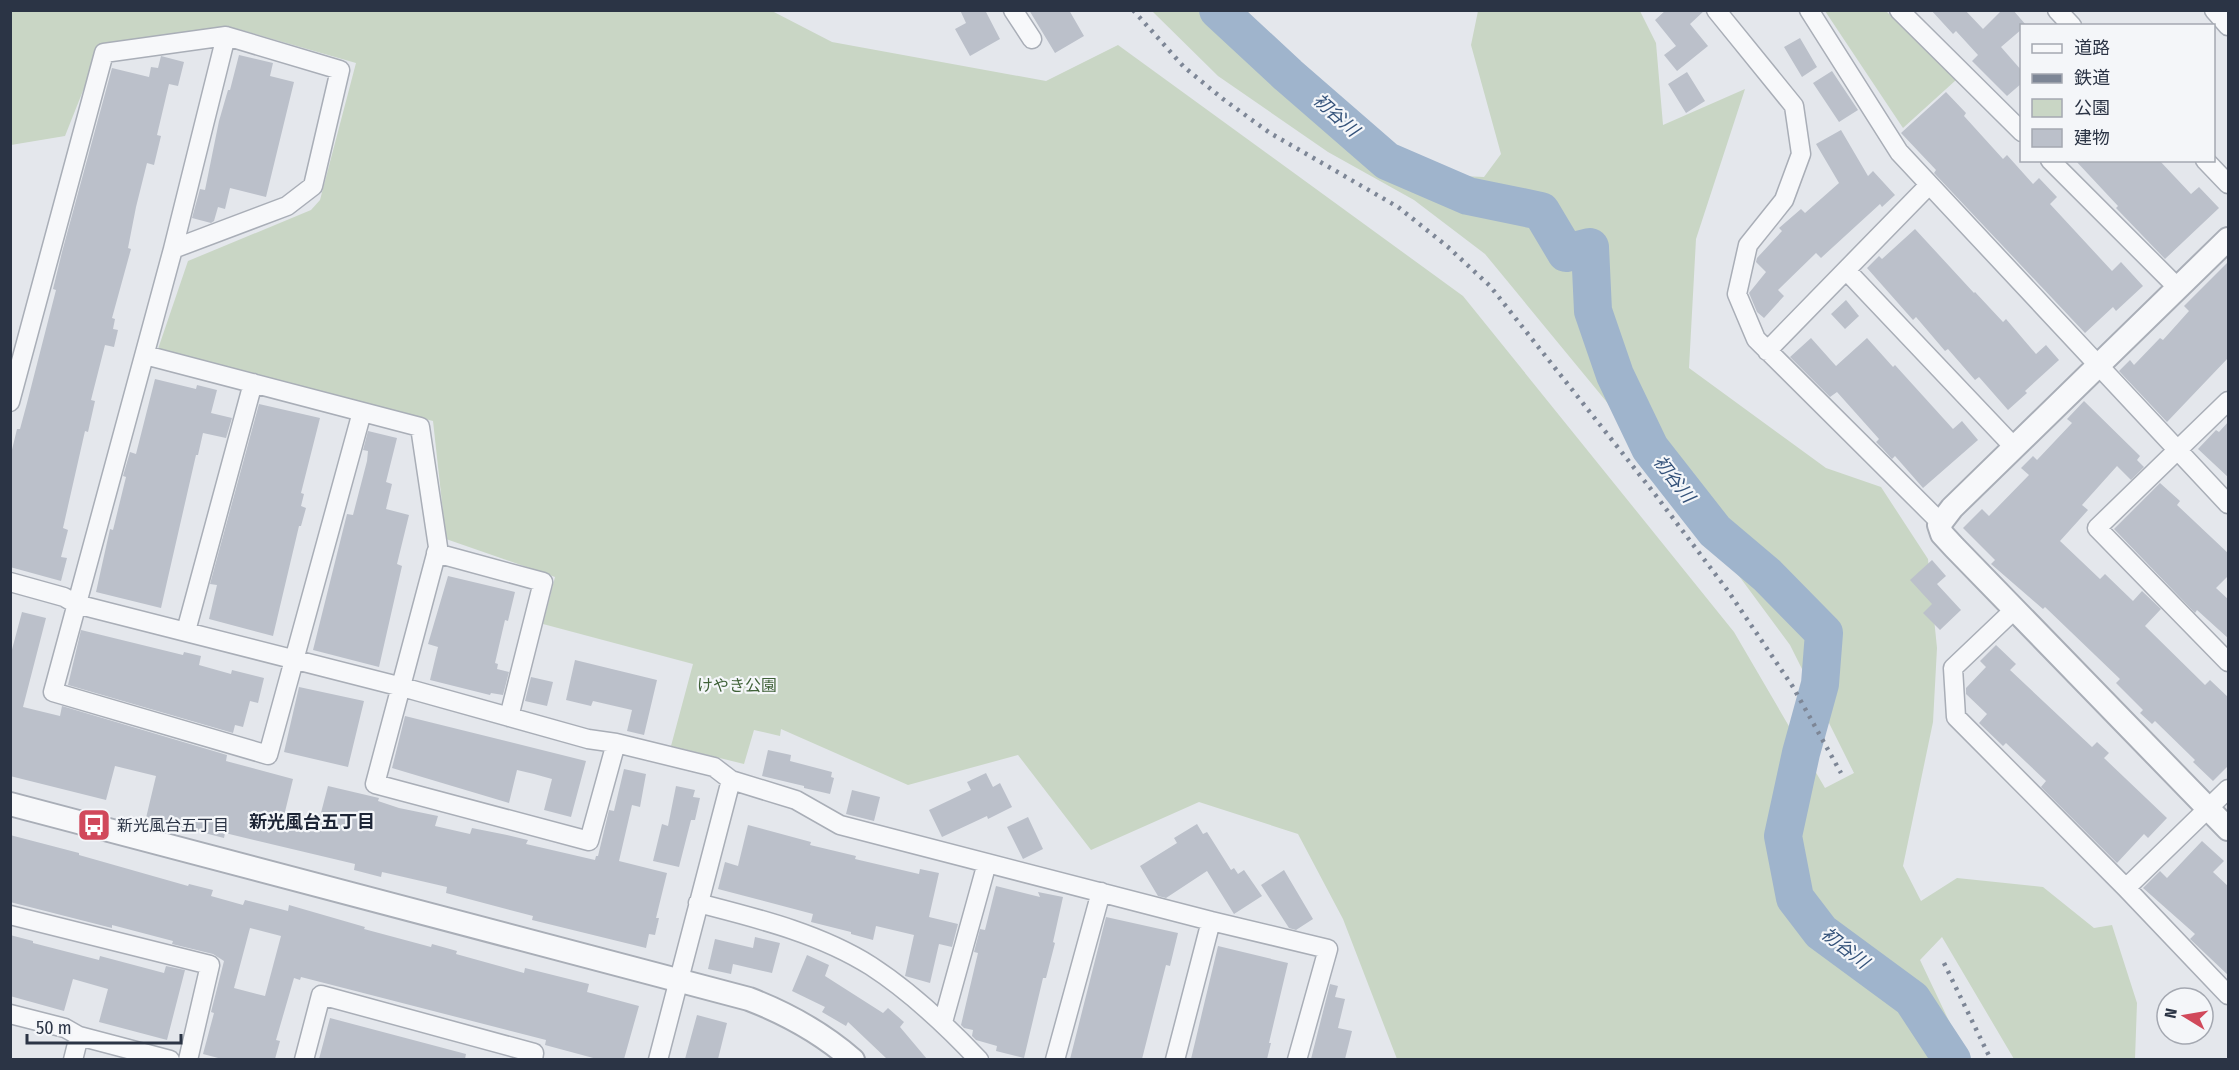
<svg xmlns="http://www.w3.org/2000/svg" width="2239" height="1070" font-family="'Fira Sans Condensed','Noto Sans JP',sans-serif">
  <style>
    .green { fill: #c9d6c5 }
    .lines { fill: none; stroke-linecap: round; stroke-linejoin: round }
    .river { stroke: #9fb4cc; stroke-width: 38 }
    .building { fill: #bbc0ca; fill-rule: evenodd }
    .minor-casing { stroke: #a9aeb7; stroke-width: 21 }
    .tertiary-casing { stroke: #a9aeb7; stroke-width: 26 }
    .minor { stroke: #f7f8fa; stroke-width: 18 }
    .tertiary { stroke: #f7f8fa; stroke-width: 22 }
    .rail { stroke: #7d8696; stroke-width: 4.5; stroke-dasharray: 3 6; stroke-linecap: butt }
    .labels { text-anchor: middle; stroke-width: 4.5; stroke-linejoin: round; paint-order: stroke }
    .park-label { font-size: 16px; fill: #3f6138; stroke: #f4f6f9 }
    .poi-label { font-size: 16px; fill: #2b3445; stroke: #f4f6f9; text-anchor: start }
    .water-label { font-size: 18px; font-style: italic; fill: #34527a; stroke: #f4f6f9 }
    .neighbourhood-label { font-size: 18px; font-weight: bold; fill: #1d2536; stroke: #f4f6f9 }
  </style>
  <rect width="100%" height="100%" fill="#e4e7ec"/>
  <!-- green -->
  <path class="green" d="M11,11h761l60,31 214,39 72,-36 345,251 271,336 91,156 29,-15 -64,-128 -147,-199 -158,-192 -71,-54 -86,-48 -110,-76 -66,-65h95l72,83 68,55 52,26 45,2 17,-23 -30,-109 7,-34h162l16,32 7,82 82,-36 -49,150 -7,129 137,100 55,19 47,72 9,89 -4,74 -30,144 18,35 36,-23 86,9 51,41 18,-3 25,78 -2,56h-121l-72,-122 -22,23 47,99h-570l-54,-140 -45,-85 -99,-32 -108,48 -73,-95 -110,30 -127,-56 -1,7 -26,-6 -10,34 -73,-18 22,-82 -150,-40 12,-47 -109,-38 -13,-118 -275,-72 30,-88 123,-51 9,-10 36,-137 -129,-37 -127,22 -35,88 -54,9z
    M1825,11h61l70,69 -53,48z"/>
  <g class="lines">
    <!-- river -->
    <path class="river" d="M1218,10l70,65 99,86 81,35 73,15 25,42 24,-6 3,64 22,64 35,73 65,83 52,44 57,58 -4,51 -19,69 -18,83 12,62 26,34 91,67 40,61"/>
  </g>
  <!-- building -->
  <path class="building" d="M960,10h25l15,29 -30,17 -15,-27 11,-6z
    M1029,10h40l15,26 -29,17z
    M1666,10h39l-15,14 18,22 -31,25 -13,-16 12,-9 -21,-26z
    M1931,10h34l18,19 19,-19h11l13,15 -4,1v3l-21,18 21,24v12l-15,13 -35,-35 6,-6 -22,-24 -3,3z
    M1800,38l17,29 -15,10 -18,-30z
    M239,55l34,8 -3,13 24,6 -28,115 -36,-9 -5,21 -7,-2 -4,14 -3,2 -19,-5 8,-29 5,1 14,-69 9,-31h2z
    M161,56l23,6 -6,24 -9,-2 -12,51 4,1 -7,29 -7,-2 -11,44 -8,41 3,1 -19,69 3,1 -2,10 5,1 -4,17 -9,-2 -14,55 4,1 -7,31 -3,-1 -22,97 5,2 -7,27 6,1 -6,23 -51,-14v-109l7,-29h3l7,-26 29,-113 -3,-1 9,-37 50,-184 37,9 2,-10 7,1z
    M1832,71l26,39 -19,12 -26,-39z
    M1687,72l18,29 -19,12 -18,-29z
    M1946,92l20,21 -2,3 39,43 4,-4 26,29 6,-6 18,19 -7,7 62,67 9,-9 22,24 -27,25 -3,-4 -28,26 -151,-160 2,-3 -35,-37z
    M1841,130l27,46 5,-5 22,24 -13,12 -2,-3 -59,54 -5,-5 -38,37 6,6 -20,22 -7,-6 -8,-19 17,-21 -10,-10 1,-4 25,-27 -3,-3 22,-19 4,4 34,-30 -23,-39z
    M2075,160h84l32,34 8,-7 20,21 -54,51 -49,-51 2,-2z
    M1915,229l59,64 1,-1 28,30 3,-3 30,35 10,-9 13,15 -34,31 2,2 -19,17 -29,-33 -4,3 -27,-31 -3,2 -29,-34 -3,3 -46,-52 12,-12 3,3z
    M2229,261v96l-62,65 -48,-51 11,-11 4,5 26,-27 3,2 26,-29 -5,-5z
    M1846,300l13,16 -14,13 -14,-15z
    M1811,338l25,28 31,-28 26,29 2,-2 58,64 9,-8 16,19 -55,48 -28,-32 -3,3 -10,-11 -6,-6 3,-3 -42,-47 -7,5 -40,-40z
    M155,379l41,10 1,-4 20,5 -6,23 21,5 -6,20 -23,-5 -5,22h-2l-35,153 -65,-16 14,-63 3,1 13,-53 -3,-1 7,-24 6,2z
    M2084,401l56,55 -3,4 7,7 -13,13 -14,-14 -35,39 6,5 -28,31 40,38 5,-5 28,27 9,-10 19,18 -16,17 60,59 5,-5 19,18v67l-16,16 -20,-19 2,-2 -40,-39 -3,3 -12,-11 3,-3 -27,-27 4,-4 -75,-72 -2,2 -52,-45 4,-4 -32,-32 19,-19 7,7 40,-41 -8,-7 12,-12 4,4 35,-37 -5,-4z
    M259,404l61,14 -19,75 3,1 -3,12 5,2 -5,18h-2l-26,110 -64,-17 8,-34 -7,-1z
    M2229,421v57l-31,-29 18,-19 3,2z
    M368,431l29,7 -11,44 6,2 -6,25 23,6 -12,49 5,2 -23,101 -66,-17 34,-136 6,1 14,-54 1,-10 -5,-1z
    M2160,483l20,18 -3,4 52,49v21l-13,13 13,12v39l-32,-29 -2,3 -81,-84z
    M1932,560l14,16 -9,8 24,26 -21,20 -17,-17 9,-9 -22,-24z
    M448,576l67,16 -7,29 -3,-1 -10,43 3,1 -1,5 12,3 -6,23 -12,-2 -1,2 -60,-15 8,-33 -10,-3z
    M22,612l24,6 -23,89 37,9 2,-10 165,49 -1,6 67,18 -10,41 34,8 11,-42 51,12 -1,3 21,7 39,8 -3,10 35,8 2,-6 35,7 21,5 -2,4 69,16 1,-4h2l11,-46 5,1 10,-42 22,5 -6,33 -8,-2 -13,56 48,12 -11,45h3l-4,17 -6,-1 -3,14 -114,-28 1,-4 -87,-23 1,-6 -65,-15 -1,5 -27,-7 1,-6 -130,-31 -1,5 -78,-20 10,-42 -41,-10 -9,34 -96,-24v-119z
    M81,630l102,25 1,-3 17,4 -2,9 32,9 1,-4 32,8 -6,25 -8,-2 -7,26 -8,-2 -2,8 -165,-48z
    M1996,645l20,19 -6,6 82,77 5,-5 12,11 -5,5 63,60 -19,20 -4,-4 -27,29 -76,-76 5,-6 -40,-38 -3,3 -24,-23 8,-9 -21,-20v-6l20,-21 -6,-6z
    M575,660l82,20 -13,55 -17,-4 5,-21 -39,-9 -2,5 -25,-6z
    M531,677l22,5 -6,24 -22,-5z
    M299,687l65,14 -16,66 -64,-15z
    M405,716l181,45 -15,56 -27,-7 8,-31 -18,-5 -17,-4 -8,33 -117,-35z
    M768,750l23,5 -1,6 42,11 -1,5 3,1 -4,16 -26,-6v-2l-42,-10z
    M986,773l7,14 7,-4 12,24 -24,12 -1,-3 -45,21 -13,-27 42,-20 -4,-8z
    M676,786l19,4 -2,7 7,1 -5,22h-4l-12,47 -26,-6 9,-37 6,2z
    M852,790l28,7 -6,24 -28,-7z
    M1028,817l15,32 -20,10 -16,-32z
    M1197,824l6,10 4,-2 24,38 3,-2 4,6 6,-4 18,26 -28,18 -27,-43 -41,27 -8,-2 -18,-30 37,-23 -3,-5z
    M748,825l63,17 -1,3 46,11 -1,3 64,15 1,-5 19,4 -10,44 29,7 -6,23 -13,-3 -9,39 -25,-7 9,-41 -38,-9 -3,14 -22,-6v-2l-40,-10 2,-8 -95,-25 7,-27 13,4z
    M10,835l69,18v2l109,31 1,-2 24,6 -2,6 32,9 2,-5 43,11 1,-6 76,22 -1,2 67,18 1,-3 25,7 -1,3 68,19 1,-5 64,16 -2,8 52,14 -15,53h-27l-52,-14 1,-5 -245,-63 -1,3 -6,-2 -18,62 4,1 -5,18h-53l-19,-5 11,-41 -3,-1 13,-51 -11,-7 -41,-10 1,-3 -61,-16v3l-102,-26zM250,928l31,8 -16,60 -31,-8z
    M2202,841l22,20 -11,11 16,15v89l-39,-37 5,-5 -52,-46 17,-17 7,7z
    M1284,870l29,49 -17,11 -7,-2 -28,-43z
    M996,886l44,11 -2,-5 25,5 -10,45 2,1 -9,35h-3l-19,80 -28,-7 1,-5 -21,-6 -4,-4 1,-6 -9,-2 -3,-3 17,-72 -4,-1 6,-23 5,1z
    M1106,917l72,16 -8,33 -4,-1 -24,94h-72z
    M10,935l23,6v2l66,17 1,-4 64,17 2,-7 19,4 -18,70 -68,-18 9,-33 -35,-10 -9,32 -54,-15z
    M755,937l25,6 -8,30 -39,-9 -2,10 -23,-5 7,-30 38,9z
    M1218,946l70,17 -19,80h2l-4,16h-76z
    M807,955l22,10 -4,11 58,37 5,-5 16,14 -4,5 27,32h-40l-39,-37 -2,4 -24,-14 3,-5 -33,-16z
    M1330,984l8,2 -3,11 10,2 -7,29 14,3 -7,28h-34z
    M697,1015l30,8 -9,36h-33z
    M330,1018l136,36 -1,5h-146z"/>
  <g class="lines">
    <defs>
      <path id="minor" d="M1013,10l19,29
        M1716,10l78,96 7,48 -17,46 -36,45 -11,49 19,45 184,183
        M1809,10l90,142 329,352
        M1899,10l123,122
        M2057,10l15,16
        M2214,10l14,16
        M2050,160l128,128
        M2205,160l23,24
        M173,249l53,-213
        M1846,270l168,177
        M1767,351l162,-166
        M145,355l275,72 18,120 -63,237 214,57 27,-98
        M2228,401l-131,127 131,134
        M10,402l94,-349 122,-17 114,34 -27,116 -26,20 -114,43 -120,443 215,63 94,-343
        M436,553l107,29 -34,135
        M10,582l54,15 12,7 326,83 186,52 28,4 98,24 17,13 -73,280
        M2015,609l-62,59 3,49 170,171 102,107
        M186,631l67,-248
        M731,780l65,20 44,25 371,96 -36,139
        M2126,888l102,-99
        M698,903c58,15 121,30 173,63 40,26 75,59 108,94
        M10,915l200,50 -22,95
        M1211,921l117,28 -31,111
        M10,1014l55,14 14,8 91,24
        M943,1022l44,-159
        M73,1060l6,-24
        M304,1060l17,-65 213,58 -1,7
        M1055,1060l46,-168"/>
      <path id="tertiary" d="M2228,239l-276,269 -13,17 3,9 12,13 274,282
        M10,804l739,195c39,15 73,34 104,61"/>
    </defs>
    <!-- minor casing -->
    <use href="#minor" class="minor-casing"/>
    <!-- tertiary casing -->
    <use href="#tertiary" class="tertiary-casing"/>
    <!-- minor -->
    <use href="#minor" class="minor"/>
    <!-- tertiary -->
    <use href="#tertiary" class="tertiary"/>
    <!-- rail -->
    <path class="rail" d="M1133,10l51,57 39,32 47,34 128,74 50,40 42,39 164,207 74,98 65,96 48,86
      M1944,963l47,97"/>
  </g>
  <!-- icons -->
  <defs>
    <symbol id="bus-square" viewBox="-11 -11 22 22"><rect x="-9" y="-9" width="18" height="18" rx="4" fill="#d1495b" stroke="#f4f6f9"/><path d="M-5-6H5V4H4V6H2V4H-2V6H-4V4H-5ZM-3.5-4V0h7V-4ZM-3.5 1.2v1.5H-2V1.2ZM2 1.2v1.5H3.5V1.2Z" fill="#fff"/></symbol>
  </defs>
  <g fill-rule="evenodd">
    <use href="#bus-square" x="75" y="806" width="38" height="38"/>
  </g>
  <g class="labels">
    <!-- park labels -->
    <g class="park-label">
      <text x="737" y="691">けやき公園</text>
    </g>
    <!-- poi labels -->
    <g class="poi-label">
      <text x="117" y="831">新光風台五丁目</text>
    </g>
    <!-- water labels -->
    <g class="water-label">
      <text transform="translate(1336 115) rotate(42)" y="6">初谷川</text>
      <text transform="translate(1674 479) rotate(52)" y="6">初谷川</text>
      <text transform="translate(1845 948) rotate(38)" y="6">初谷川</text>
    </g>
    <!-- neighbourhood labels -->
    <g class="neighbourhood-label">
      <text x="312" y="828">新光風台五丁目</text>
    </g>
  </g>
  <!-- border -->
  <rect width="2239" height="1070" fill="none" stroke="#2b3445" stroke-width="24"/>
  <!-- legend -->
  <rect x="2020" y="24" width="195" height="138" fill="#f4f6f9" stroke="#a4a8b1" stroke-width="1.5"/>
  <rect x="2032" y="44" width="30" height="9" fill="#f7f8fa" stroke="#a4a8b1" stroke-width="1.5"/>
  <text x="2074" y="54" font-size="18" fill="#2b3445">道路</text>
  <rect x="2032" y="74" width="30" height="9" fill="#7d8696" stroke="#a4a8b1" stroke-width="1.5"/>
  <text x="2074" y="84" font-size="18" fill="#2b3445">鉄道</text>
  <rect x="2032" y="99" width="30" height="18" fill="#c9d6c5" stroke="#a4a8b1" stroke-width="1.5"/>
  <text x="2074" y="114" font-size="18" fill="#2b3445">公園</text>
  <rect x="2032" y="129" width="30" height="18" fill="#bbc0ca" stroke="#a4a8b1" stroke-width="1.5"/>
  <text x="2074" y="144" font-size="18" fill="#2b3445">建物</text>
  <!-- north arrow -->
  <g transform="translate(2185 1016) rotate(281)"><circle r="28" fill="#f4f6f9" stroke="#a4a8b1" stroke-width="1.5"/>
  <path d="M0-4.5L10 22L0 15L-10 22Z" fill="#d1495b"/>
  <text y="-9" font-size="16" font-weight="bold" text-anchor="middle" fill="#2b3445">N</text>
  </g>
  <!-- scale -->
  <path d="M27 1034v9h154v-9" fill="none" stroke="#2b3445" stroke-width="3"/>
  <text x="36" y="1034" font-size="18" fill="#2b3445" stroke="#f4f6f9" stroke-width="4.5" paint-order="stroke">50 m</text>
</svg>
